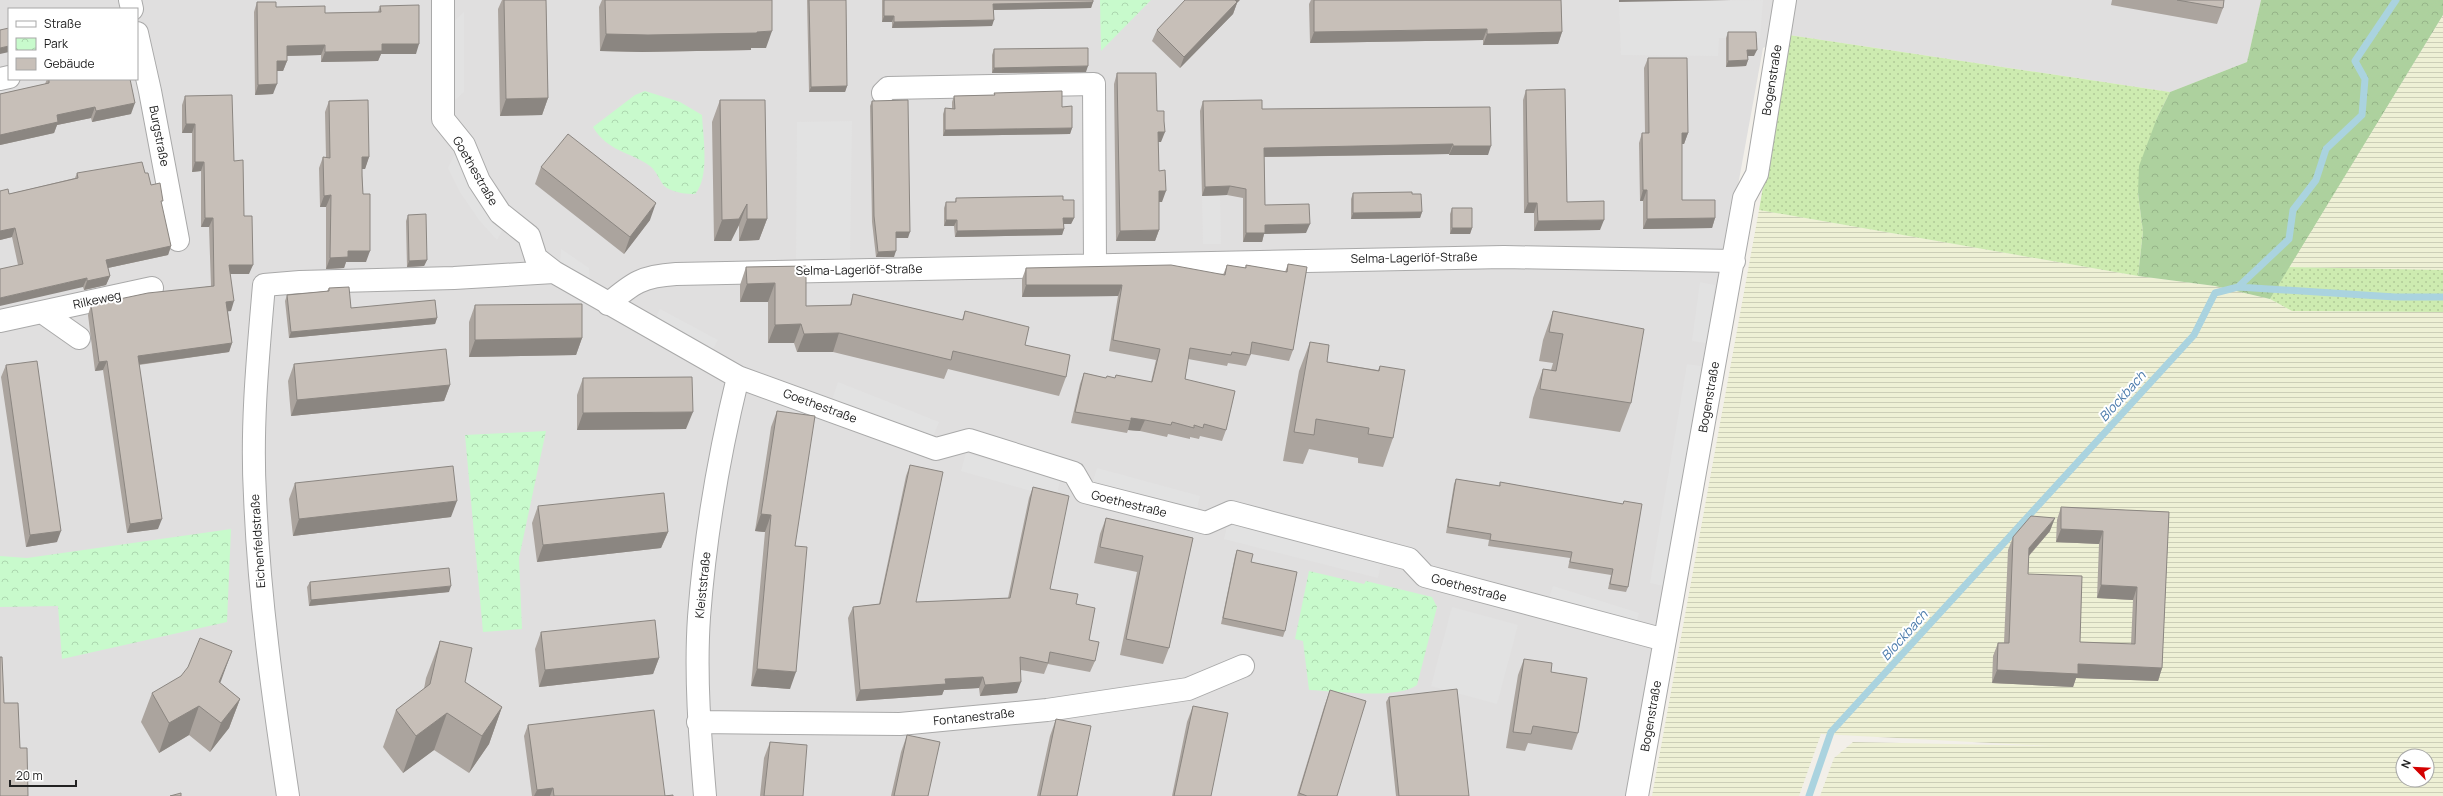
<svg xmlns="http://www.w3.org/2000/svg" width="2443" height="796" font-family="Manrope,sans-serif">
  <style>
    .residential { fill: #e0dfdf; fill-rule: evenodd }
    .farmland { fill: url(#farmland-rules); fill-rule: evenodd }
    .grass { fill: url(#grass-dots) }
    .forest { fill: url(#forest-crowns) }
    .park { fill: url(#park-crowns) }
    .parking { fill: #e2e2e2 }
    .lines { fill: none; stroke-linecap: round; stroke-linejoin: round }
    .stream { stroke: #aad3df; stroke-width: 7 }
    .minor-casing { stroke: #a9a9a9; stroke-width: 24 }
    .minor { stroke: #fff; stroke-width: 22 }
    .wall { fill: #aba49e }
    .shaded-wall { fill: #8b8681 }
    .building { fill: #c7bfb8; stroke: #8b8681 }
    .labels { text-anchor: middle; stroke-width: 4; stroke-linejoin: round; paint-order: stroke }
    .street-label { font-size: 12px; fill: #222; stroke: #fff }
    .water-label { font-size: 13px; font-style: italic; fill: #4a7aab; stroke: #fff }
  </style>
  <defs>
    <pattern id="farmland-rules" width="6" height="5" patternUnits="userSpaceOnUse"><rect width="6" height="5" fill="#eef0d5"/><path d="M0 2.5h6" fill="none" stroke="#ccceb7"/></pattern>
    <pattern id="grass-dots" width="8" height="8" patternUnits="userSpaceOnUse"><rect width="8" height="8" fill="#cdebb0"/><path d="M2 2h.1M6 6h.1" fill="none" stroke="#b0c997" stroke-width="1.8" stroke-linecap="round"/></pattern>
    <pattern id="forest-crowns" width="20" height="18" patternUnits="userSpaceOnUse"><rect width="20" height="18" fill="#add19e"/><path d="M2 6a3 3 0 1 1 6 0M12 15a3 3 0 1 1 6 0" fill="none" stroke="#95b388"/></pattern>
    <pattern id="park-crowns" width="20" height="18" patternUnits="userSpaceOnUse"><rect width="20" height="18" fill="#c8facc"/><path d="M2 6a3 3 0 1 1 6 0M12 15a3 3 0 1 1 6 0" fill="none" stroke="#acd6af"/></pattern>
  </defs>
  <rect width="100%" height="100%" fill="#f2efe9"/>
  <!-- residential -->
  <path class="residential" d="M0,0h2261l-14,62 -77,30 -381,-57 -26,13 -136,748h-1627zM9,9h128v70h-128z"/>
  <!-- farmland -->
  <path class="farmland" d="M2443,15v255l-154,-3z
    M1759,210l379,66 77,10 55,13 22,12 151,1v484h-623l14,-38 19,-16 197,4 -229,-12 -22,62h-147zM2403,756h24v24h-24z"/>
  <!-- grass -->
  <path class="grass" d="M1789,35l381,57 -13,26 -19,75 5,39 -5,44 -379,-66z
    M2289,267l154,3v42l-151,-1 -22,-12z"/>
  <!-- forest -->
  <path class="forest" d="M2261,0h182v15l-173,284 -55,-13 -77,-10 5,-44 -5,-39 1,-27 18,-48 13,-26 77,-30z"/>
  <!-- park -->
  <path class="park" d="M1100,0h51l-50,51z
    M645,91l35,11 22,13c1,22 8,62 -7,79 -9,0 -19,-1 -28,-6 -7,-4 -9,-16 -17,-22 -21,-15 -42,-14 -57,-39l42,-32z
    M546,431l-27,127 3,71 -39,3 -18,-197z
    M231,529l-4,93 -165,37 -4,-53 -58,1v-51l27,2z
    M1309,571l55,13 2,-3 66,16 5,10 -20,78c-21,15 -81,6 -108,5l-6,-49 -8,-2z"/>
  <!-- parking -->
  <path class="parking" d="M1763,0l-3,38h-41l-1,18 -97,-1 -2,-53z
    M464,12v80l-16,14 -1,-78z
    M852,121l-2,142 -54,1 1,-142z
    M457,150l47,77 -7,13 -18,-20 -19,-28 -12,-24z
    M1220,195l1,49h-18l-1,-48z
    M561,249l28,19 1,18 -30,-20z
    M1700,282l15,3 -9,58 -14,-2z
    M660,309l58,31 -8,14 -57,-31z
    M1687,364l15,2 -39,220 -13,-3z
    M838,382l101,40 -7,17 -100,-39z
    M966,453l94,28 -4,17 -95,-27z
    M1097,468l103,28 -4,17 -104,-28z
    M1228,522l154,38 -4,18 -154,-39z
    M1553,586l86,27 -4,14 -87,-26z
    M1452,607l66,18 -21,79 -66,-18z"/>
  <g class="lines">
    <!-- stream -->
    <path class="stream" d="M2238,287l157,10h48
      M1809,796l22,-64 363,-397 21,-42 23,-6 51,-48 4,-29 23,-30 10,-31 36,-34 3,-36 -10,-18 41,-61"/>
    <defs>
      <path id="minor" d="M130,0l2,9
        M443,0v119l21,26 15,36 21,32 29,23 7,22 18,14 184,105 198,72 33,-9 105,33 11,19 121,31 25,-11 178,47 16,17 240,64
        M137,33l13,58 28,149
        M0,79l9,-2
        M883,93l5,-5 206,-4 1,180
        M608,304c25,-21 34,-28 68,-30l828,-17 230,4
        M42,312l37,26
        M0,321l152,-33
        M698,722l202,2 147,-14 141,-21 55,-23
        M288,796c-15,-100 -29,-199 -33,-300 -4,-70 3,-141 9,-211l36,-3 154,-4 100,-6
        M705,796c-5,-59 -10,-120 -6,-179 6,-80 20,-162 39,-240
        M1637,796l107,-598 13,-24 28,-174"/>
    </defs>
    <!-- minor casing -->
    <use href="#minor" class="minor-casing"/>
    <!-- minor -->
    <use href="#minor" class="minor"/>
  </g>
  <!-- wall -->
  <path class="wall" d="M502,0h44l2,98 -6,17 -42,1 -2,-107z
    M602,0h3l161,48h-15v2l-109,2 -42,-1 -1,-44z
    M807,0h39l1,86 -2,6h-36z
    M882,0h211v2l-2,6 -97,2 -2,16 -100,2v-6h-10z
    M1311,0h250l1,32 -4,12 -75,1v-5l-173,3 -1,-39z
    M2112,0h112l-1,8 -6,16 -106,-19z
    M257,2l19,5 49,6 53,-1 2,-6 36,48h-35l-3,7 -57,1v-7l-34,1v5l-4,10h-6l-4,23 -18,1 -1,-83z
    M1237,3l-4,11 -53,54 -28,-27 5,-11z
    M1728,32l26,24h-6v4l-2,6 -20,1v-29z
    M994,49l92,23 -94,1v-18z
    M1648,58l40,75 -4,11h-2v56l33,18 -3,10 -69,1v-28h-3l-1,-58 3,-10h3l-1,-65z
    M1117,73l40,38 4,31h-3l1,29 3,31h-3v28l-4,11h-39l-2,-157z
    M47,79h83l1,35 -39,8 -1,-4 -34,7 -3,8 -54,12v-51l45,-10z
    M1526,90l41,112 33,28 -66,1v-18h-10l-1,-113z
    M994,93l68,14 10,21 -2,6 -127,2v-22l2,-6 7,1v-7l2,-6 40,-1z
    M185,96l49,65 10,55 5,58h-19l1,37h-3l4,32 -3,9 -90,13 19,164 -31,4 -24,-163 -8,1 -7,-56 3,-10 120,-19 -2,-59h-8v-56l-9,1v-39h-10v-28z
    M720,100l47,119 -8,21 -20,1v-16l-8,16h-17l-2,-119z
    M329,101l40,56 -4,12h-3l4,93h-20l-2,6 -18,1v-62h-6l-1,-39 4,-11h3l-1,-45z
    M872,101l36,137h-12l-2,19h-18l-4,-35 -2,-116z
    M1203,101l59,8 228,-2 -2,48h-39v-1l-185,3 1,48 41,28 -42,1 -2,8h-19v-44l-16,-3 -25,1 -2,-85z
    M541,167l109,53 -26,34 -89,-70z
    M77,173h68l16,32 10,41 -3,9 -60,13 2,8 -4,9 -22,5 -1,-3 -65,-22 -6,-28 -12,3v-49l9,3 66,-16z
    M1353,193l59,1 10,18 -2,6 -69,1v-20z
    M956,198l107,2 11,18 -3,6h-7v5l-2,6 -107,2 -1,-11h-10v-18l2,-6h9z
    M1452,208l20,20 -2,6h-20v-20z
    M408,215l19,45 -3,6 -17,1 -1,-46z
    M1288,264l5,86 -4,11 -38,-7 -5,12 -18,-3 -1,3 -39,-7 -3,20 41,51 -4,11 -22,-5 -1,3 -9,-2v2l-22,-5 -1,3 -27,-6 -12,-1 -1,3 -56,-10 9,-39 4,-11 22,5h9l1,-3 35,7 5,-22 -47,-9 9,-55 -96,1v-18l4,-11 197,7 4,-10 18,3 1,-3 39,7z
    M806,266v40l44,-1 3,-11 109,26 3,-9 60,34 41,32 -7,19 -111,-27 -4,10 -111,-27h-36l-3,-9h-26v-41h-28v-17l6,-18z
    M329,288l22,20 86,10 -2,6 -146,14 -4,-37 2,-6 40,-4z
    M475,305l107,33 -6,17 -107,2v-35z
    M1553,311l78,92 -11,29 -91,-14 4,-20 10,-29 8,1 2,-7 -14,-2 4,-21z
    M1310,342l17,20 51,8 2,-4 13,72 -10,29 -25,-4v-5l-49,-9 -6,15 -20,-3 16,-90z
    M294,364l156,21 -6,16 -153,15 -3,-35z
    M6,365l51,177 -31,5 -25,-170z
    M583,378l103,51 -109,1v-35z
    M777,411l18,135 -5,143 -39,-3 14,-154 -10,-1 16,-104z
    M910,465l6,137 92,-4 21,-100 4,-11 17,102 26,15 13,36 6,21 -5,11 -42,-8 -4,10 -23,-4 -4,23 -37,3 -1,-8 -35,2 -2,5 -86,6 -8,-83 5,-11 26,-3 27,-128z
    M1456,479l43,7 1,-4 123,22 1,-3 4,86 -2,5 -18,-3 3,-14 -43,-7 2,-10 -82,-12 1,-6 -43,-7 8,-49z
    M295,483l156,34 -158,19 -4,-37z
    M538,506l130,26 -7,16 -124,14 -5,-39z
    M2061,507l108,5 -7,156 -4,13 -82,-3 -3,9 -81,-4 1,-27 5,-13h6l4,-93 5,-13 37,-6 -21,25 -1,18 52,68 51,2 2,-44 -36,-2 2,-54 -43,-2 1,-22z
    M1106,518l87,20 -24,110 -6,16 -43,-9 17,-83 -43,-9 6,-29z
    M1237,550l14,12 34,69 -2,6 -62,-13 14,-68z
    M310,582l139,10 -140,14 -2,-19z
    M541,632l118,26 -6,16 -114,13 -4,-38z
    M440,641l25,41 37,25 -13,37 -20,29 -35,-23 -31,23 -20,-26 13,-37 28,-21 2,-11z
    M1524,659l27,13 27,61 -6,17 -44,-7 -3,8 -19,-3 12,-73z
    M220,683l20,16 -11,29 -19,24 -21,-17 -30,18 -18,-31 11,-29z
    M1330,690l7,106h-40l27,-89z
    M1389,697l80,99h-73l-10,-94z
    M1193,706l18,90h-39l15,-74z
    M1056,719l21,77h-40l13,-60z
    M528,725l137,71h8h-141l-8,-60z
    M907,735l21,61h-37l10,-44z
    M770,742l33,54h-43l4,-38z"/>
  <!-- shaded-wall -->
  <path class="shaded-wall" d="M1234,0h6l-3,3 -4,11 -53,54 4,-11z
    M1619,0h112l-112,2z
    M1093,2l-2,6 -100,2 2,-6z
    M884,16h10l-2,6h-10z
    M994,20l-2,6 -100,2 2,-6z
    M1487,29l-4,11 -173,3 4,-11z
    M772,31l-6,17h-15v2l-109,2 -42,-1 6,-17z
    M1562,32l-4,12 -75,1 4,-11z
    M382,44h37l-3,10h-35l-3,7 -57,1 4,-10z
    M325,45l-4,10 -38,1 4,-10z
    M9,46v6l-9,2v-6z
    M1747,50h10l-3,6h-9z
    M1748,60l-2,6 -20,1 2,-6z
    M277,61h10l-4,10h-10z
    M1088,66l-2,6 -94,1 2,-5z
    M277,84l-4,10 -18,1 3,-10z
    M847,86l-2,6h-36l2,-5z
    M548,98l-6,17 -42,1 6,-17z
    M135,103l-4,11 -39,8 4,-11z
    M95,107l-4,11 -34,7 -3,8 -54,12v-10l57,-20z
    M186,124h9l-3,9h-10z
    M1072,128l-2,6 -127,2 2,-6z
    M1158,132h7l-4,10h-7z
    M1682,133h6l-4,11h-6z
    M1453,144l-4,10 -189,3 4,-9z
    M1453,146h38l-3,9h-39z
    M362,157h7l-4,12h-7z
    M195,162h9l-3,9 -9,1z
    M1230,186l-3,9 -25,1 3,-9z
    M1643,190h4l-4,11h-3z
    M1159,191h7l-4,11h-7z
    M331,195l-5,12h-6l4,-11z
    M656,203l-6,17 -26,34 6,-17z
    M1528,203h9l-3,10h-10z
    M747,204l-8,21 -8,16h-17l8,-21z
    M1422,212l-2,6 -69,1 2,-6z
    M205,218h8l-4,9h-8z
    M1063,218h11l-3,6h-10z
    M1715,218l-3,10 -69,1 4,-10z
    M747,219h20l-8,21 -20,1z
    M946,220h11l-3,6h-10z
    M1604,220l-4,10 -66,1 4,-10z
    M1310,224l-4,9 -42,1 -2,8h-19l3,-9 19,-8z
    M15,228l-3,9 -12,3v-9z
    M1452,228h20l-2,6h-20z
    M1064,229l-2,6 -107,2 2,-6z
    M1159,230l-4,11h-39l4,-10z
    M896,232h14l-2,6h-14z
    M171,246l-3,9 -65,14 3,-9z
    M348,251h22l-4,11h-20l-2,6 -18,1 4,-11z
    M896,251l-2,6h-18l2,-5z
    M427,260l-3,6 -17,1 2,-6z
    M229,265h24l-4,9h-23z
    M110,276l-4,9 -22,5 3,-9z
    M87,278l-4,9 -83,19v-8z
    M775,283l-7,19h-28l7,-18z
    M1026,285h96l-4,11 -96,1z
    M234,301l-3,10 -8,1 3,-10z
    M437,318l-2,6 -146,14 2,-6z
    M801,324l-7,19h-26l7,-18z
    M839,333l-6,19h-36l7,-18z
    M582,338l-6,17 -107,2 6,-17z
    M232,343l-3,9 -94,13 3,-9z
    M107,361l-4,9 -8,1 4,-9z
    M450,385l-6,16 -153,15 6,-16z
    M693,412l-7,17 -109,1 6,-17z
    M1131,418l14,2 -5,11 -12,-1z
    M457,501l-6,16 -158,19 6,-17z
    M761,514l10,1 -6,17 -10,-1z
    M2055,518l-5,13 -26,30 5,-13z
    M162,519l-4,10 -31,4 3,-9z
    M2061,529l42,2 -4,13 -43,-2z
    M61,531l-4,11 -31,5 4,-12z
    M668,532l-7,16 -124,14 6,-17z
    M2101,585l36,2 -4,13 -36,-2z
    M451,586l-2,6 -140,14 2,-6z
    M232,651l-11,30 -13,31 11,-30z
    M659,658l-6,16 -114,13 6,-17z
    M2078,664l84,4 -4,13 -82,-3 -3,9 -81,-4 5,-13z
    M757,669l39,3 -6,17 -39,-3z
    M983,677l-4,11 -35,2 -2,5 -86,6 4,-11 85,-11z
    M1021,682l-4,11 -37,3 5,-11z
    M240,699l-11,29 -19,24 11,-29z
    M199,706l-10,29 -30,18 10,-30z
    M502,707l-13,37 -20,29 13,-37z
    M447,713l-13,37 -31,23 13,-37z
    M553,788l-3,8h-16l3,-6z"/>
  <!-- building -->
  <path class="building" d="M504,0h42l2,98 -42,1z
    M605,0h167v31l-15,1v1l-109,2 -42,-1z
    M809,0h37l1,86 -36,1z
    M884,0h209v2l-100,2 1,16 -100,2v-6h-10z
    M1185,0h50l2,2 -53,55 -27,-27z
    M1314,0h247l1,32 -75,2v-5l-173,3z
    M2177,0h47l-1,8z
    M257,2h19v5l49,-1v7l56,-1 -1,-6 39,-1v39h-37v7l-57,1v-7l-38,1v15h-10v23l-19,1z
    M9,28v18l-9,2v-18z
    M1728,32h28l1,18h-10l1,10 -20,1z
    M1088,48v18l-94,2v-19z
    M1648,58h39l1,75h-6v67h33v18l-68,1v-29h-4l-1,-57h7z
    M1117,73h39l1,38h7v10l1,11h-7l1,39 6,-1 1,21h-7v39l-39,1z
    M49,79h81l5,24 -39,8 -1,-4 -38,8 1,7 -58,13v-41l49,-11z
    M1565,89l2,113 37,-1v19l-66,1 -1,-18h-9l-2,-113z
    M1062,91v16l10,-1v22l-127,2v-22l10,1 -1,-13 41,-1 -1,-2z
    M232,95l2,66 9,-1 1,56h8l1,49h-24l5,36 -8,1 6,41 -94,13 24,163 -32,5 -23,-163 -8,1 -8,-57 57,-12 66,-7 -1,-68h-8l-1,-56h-9v-38h-9l-1,-28z
    M368,100l1,57h-7v19l1,18h7v57h-22v6l-18,1 1,-63 -7,1 -1,-39 7,1 -1,-57z
    M720,100h45l2,119h-20v-15l-8,15 -17,1z
    M908,100l2,132h-14v19l-18,1 -4,-36 -2,-115z
    M1262,100v9l228,-2 1,39h-38v-2l-189,4 1,57 44,-1 1,20 -45,1v8h-19v-44l-16,-3 -25,1 -2,-86z
    M568,134l88,69 -26,34 -89,-70z
    M142,162l3,11h3l3,12 9,-2 3,18h-2l10,45 -65,14 4,16 -23,5v-3l-87,20v-29l23,-5 -8,-36 -15,3v-40l8,-2 1,5 69,-16 -1,-5z
    M1412,192v2h9l1,18 -69,1v-20z
    M1063,196v4h11v18h-11l1,11 -107,2v-11h-11v-18h10v-4z
    M1452,208h20v20h-20z
    M426,214l1,46 -18,1 -1,-46z
    M1288,264l19,3 -14,83 -41,-8 -2,13 -18,-3 -1,3 -41,-7 -5,31 50,12 -9,39 -22,-6 -1,4 -9,-3v3l-22,-6 -1,3 -26,-5 -14,-2v3l-56,-9 9,-39 22,5 1,-2 8,2 1,-3 36,7 8,-33 -47,-9 9,-55h-96v-17l145,-3 54,10 2,-10 19,3v-3l41,7z
    M806,266v40l45,-1 2,-11 110,26 2,-9 64,16 -4,18 45,10 -4,22 -113,-26 -2,9 -112,-27 -35,1 -3,-10 -26,1v-42l-28,1 -1,-17z
    M349,287l2,21 84,-8 2,18 -146,14 -4,-37 42,-4v-3z
    M582,304v34l-107,2v-35z
    M1553,311l91,18 -13,74 -91,-14 3,-20 13,2 7,-37 -14,-2z
    M1310,342l19,3 -2,17 52,9 1,-5 25,4 -12,68 -25,-4 1,-6 -53,-9 -2,16 -20,-3z
    M446,349l4,36 -153,15 -3,-36z
    M37,361l24,170 -31,4 -24,-170z
    M692,377l1,35 -110,1v-35z
    M777,411l38,5 -20,130 12,1 -11,125 -39,-3 14,-154 -10,-1z
    M910,465l33,7 -27,130 94,-4 23,-111 36,9 -19,93 28,5 -2,10 19,4 -6,32 10,2 -4,19 -45,-9 -2,11 -28,-6 1,25 -36,3 -2,-8 -38,2 1,5 -86,6 -7,-83 27,-3z
    M453,466l4,35 -158,18 -4,-36z
    M1456,479l44,7v-4l123,22 1,-3 18,3 -14,83 -18,-3 3,-15 -43,-7 2,-10 -82,-12 1,-6 -43,-7z
    M664,493l4,39 -125,13 -5,-39z
    M2061,507l108,5 -7,156 -84,-4v10l-81,-4 1,-27h11l4,-106 18,-21 24,2 -26,30 -1,26 54,2 -2,66 55,2 2,-57 -36,-2 2,-54 -42,-2z
    M1106,518l87,20 -24,110 -43,-9 17,-83 -43,-9z
    M1237,550l16,4 -2,8 46,10 -12,59 -62,-13z
    M449,568l2,18 -140,14 -1,-18z
    M655,620l4,38 -114,12 -4,-38z
    M200,638l32,13 -13,31 21,17 -19,24 -22,-17 -30,17 -17,-30 29,-17 7,-9z
    M440,641l32,7 -7,34 37,25 -20,29 -35,-23 -31,23 -20,-26 34,-26z
    M0,657h2l2,46h14l2,45h7l1,48h-28z
    M1524,659l28,4 -1,9 36,6 -9,55 -45,-7 -2,8 -18,-2z
    M1457,689l12,107h-70l-10,-99z
    M1330,690l36,11 -29,95h-30l-8,-3z
    M1193,706l35,7 -17,83h-37z
    M654,710l11,86 8,-1v1h-119l-1,-8 -16,2 -9,-65z
    M1056,719l35,7 -14,70h-37z
    M907,735l33,7 -12,54h-34z
    M770,742l37,3 -4,51h-39z
    M181,793v3h-11z"/>
  <g class="labels">
    <!-- street labels -->
    <g class="street-label">
      <text transform="translate(1772 80) rotate(-81)" y="4">Bogenstraße</text>
      <text transform="translate(159 136) rotate(79)" y="4">Burgstraße</text>
      <text transform="translate(475 171) rotate(60)" y="4">Goethestraße</text>
      <text transform="translate(1414 258) rotate(-1)" y="4">Selma-Lagerlöf-Straße</text>
      <text transform="translate(859 270) rotate(-1)" y="4">Selma-Lagerlöf-Straße</text>
      <text transform="translate(97 300) rotate(-12)" y="4">Rilkeweg</text>
      <text transform="translate(1709 397) rotate(-80)" y="4">Bogenstraße</text>
      <text transform="translate(820 406) rotate(20)" y="4">Goethestraße</text>
      <text transform="translate(1129 504) rotate(14)" y="4">Goethestraße</text>
      <text transform="translate(258 541) rotate(-94)" y="4">Eichenfeldstraße</text>
      <text transform="translate(703 585) rotate(-84)" y="4">Kleiststraße</text>
      <text transform="translate(1469 588) rotate(15)" y="4">Goethestraße</text>
      <text transform="translate(1651 716) rotate(-80)" y="4">Bogenstraße</text>
      <text transform="translate(974 717) rotate(-6)" y="4">Fontanestraße</text>
    </g>
    <!-- water labels -->
    <g class="water-label">
      <text transform="translate(2122 396) rotate(-48)" y="5">Blockbach</text>
      <text transform="translate(1904 635) rotate(-48)" y="5">Blockbach</text>
    </g>
  </g>
  <!-- legend -->
  <rect x="8" y="8" width="130" height="72" fill="#ffffff" stroke="#a7a7a7"/>
  <rect x="16" y="21" width="20" height="6" fill="#ffffff" stroke="#a7a7a7"/>
  <text x="44" y="28" font-size="12" fill="#222222">Straße</text>
  <rect x="16" y="38" width="20" height="12" fill="url(#park-crowns)" stroke="#a7a7a7"/>
  <text x="44" y="48" font-size="12" fill="#222222">Park</text>
  <rect x="16" y="58" width="20" height="12" fill="#c7bfb8" stroke="#a7a7a7"/>
  <text x="44" y="68" font-size="12" fill="#222222">Gebäude</text>
  <!-- north arrow -->
  <g transform="translate(2415 768) rotate(294)"><circle r="19" fill="#ffffff" stroke="#a7a7a7"/>
  <path d="M0-3L7 15L0 10L-7 15Z" fill="#d40000"/>
  <text y="-6" font-size="11" font-weight="bold" text-anchor="middle" fill="#222222">N</text>
  </g>
  <!-- scale -->
  <path d="M10 780v6h66v-6" fill="none" stroke="#222222" stroke-width="2"/>
  <text x="16" y="780" font-size="12" fill="#222222" stroke="#ffffff" stroke-width="3" paint-order="stroke">20 m</text>
</svg>
